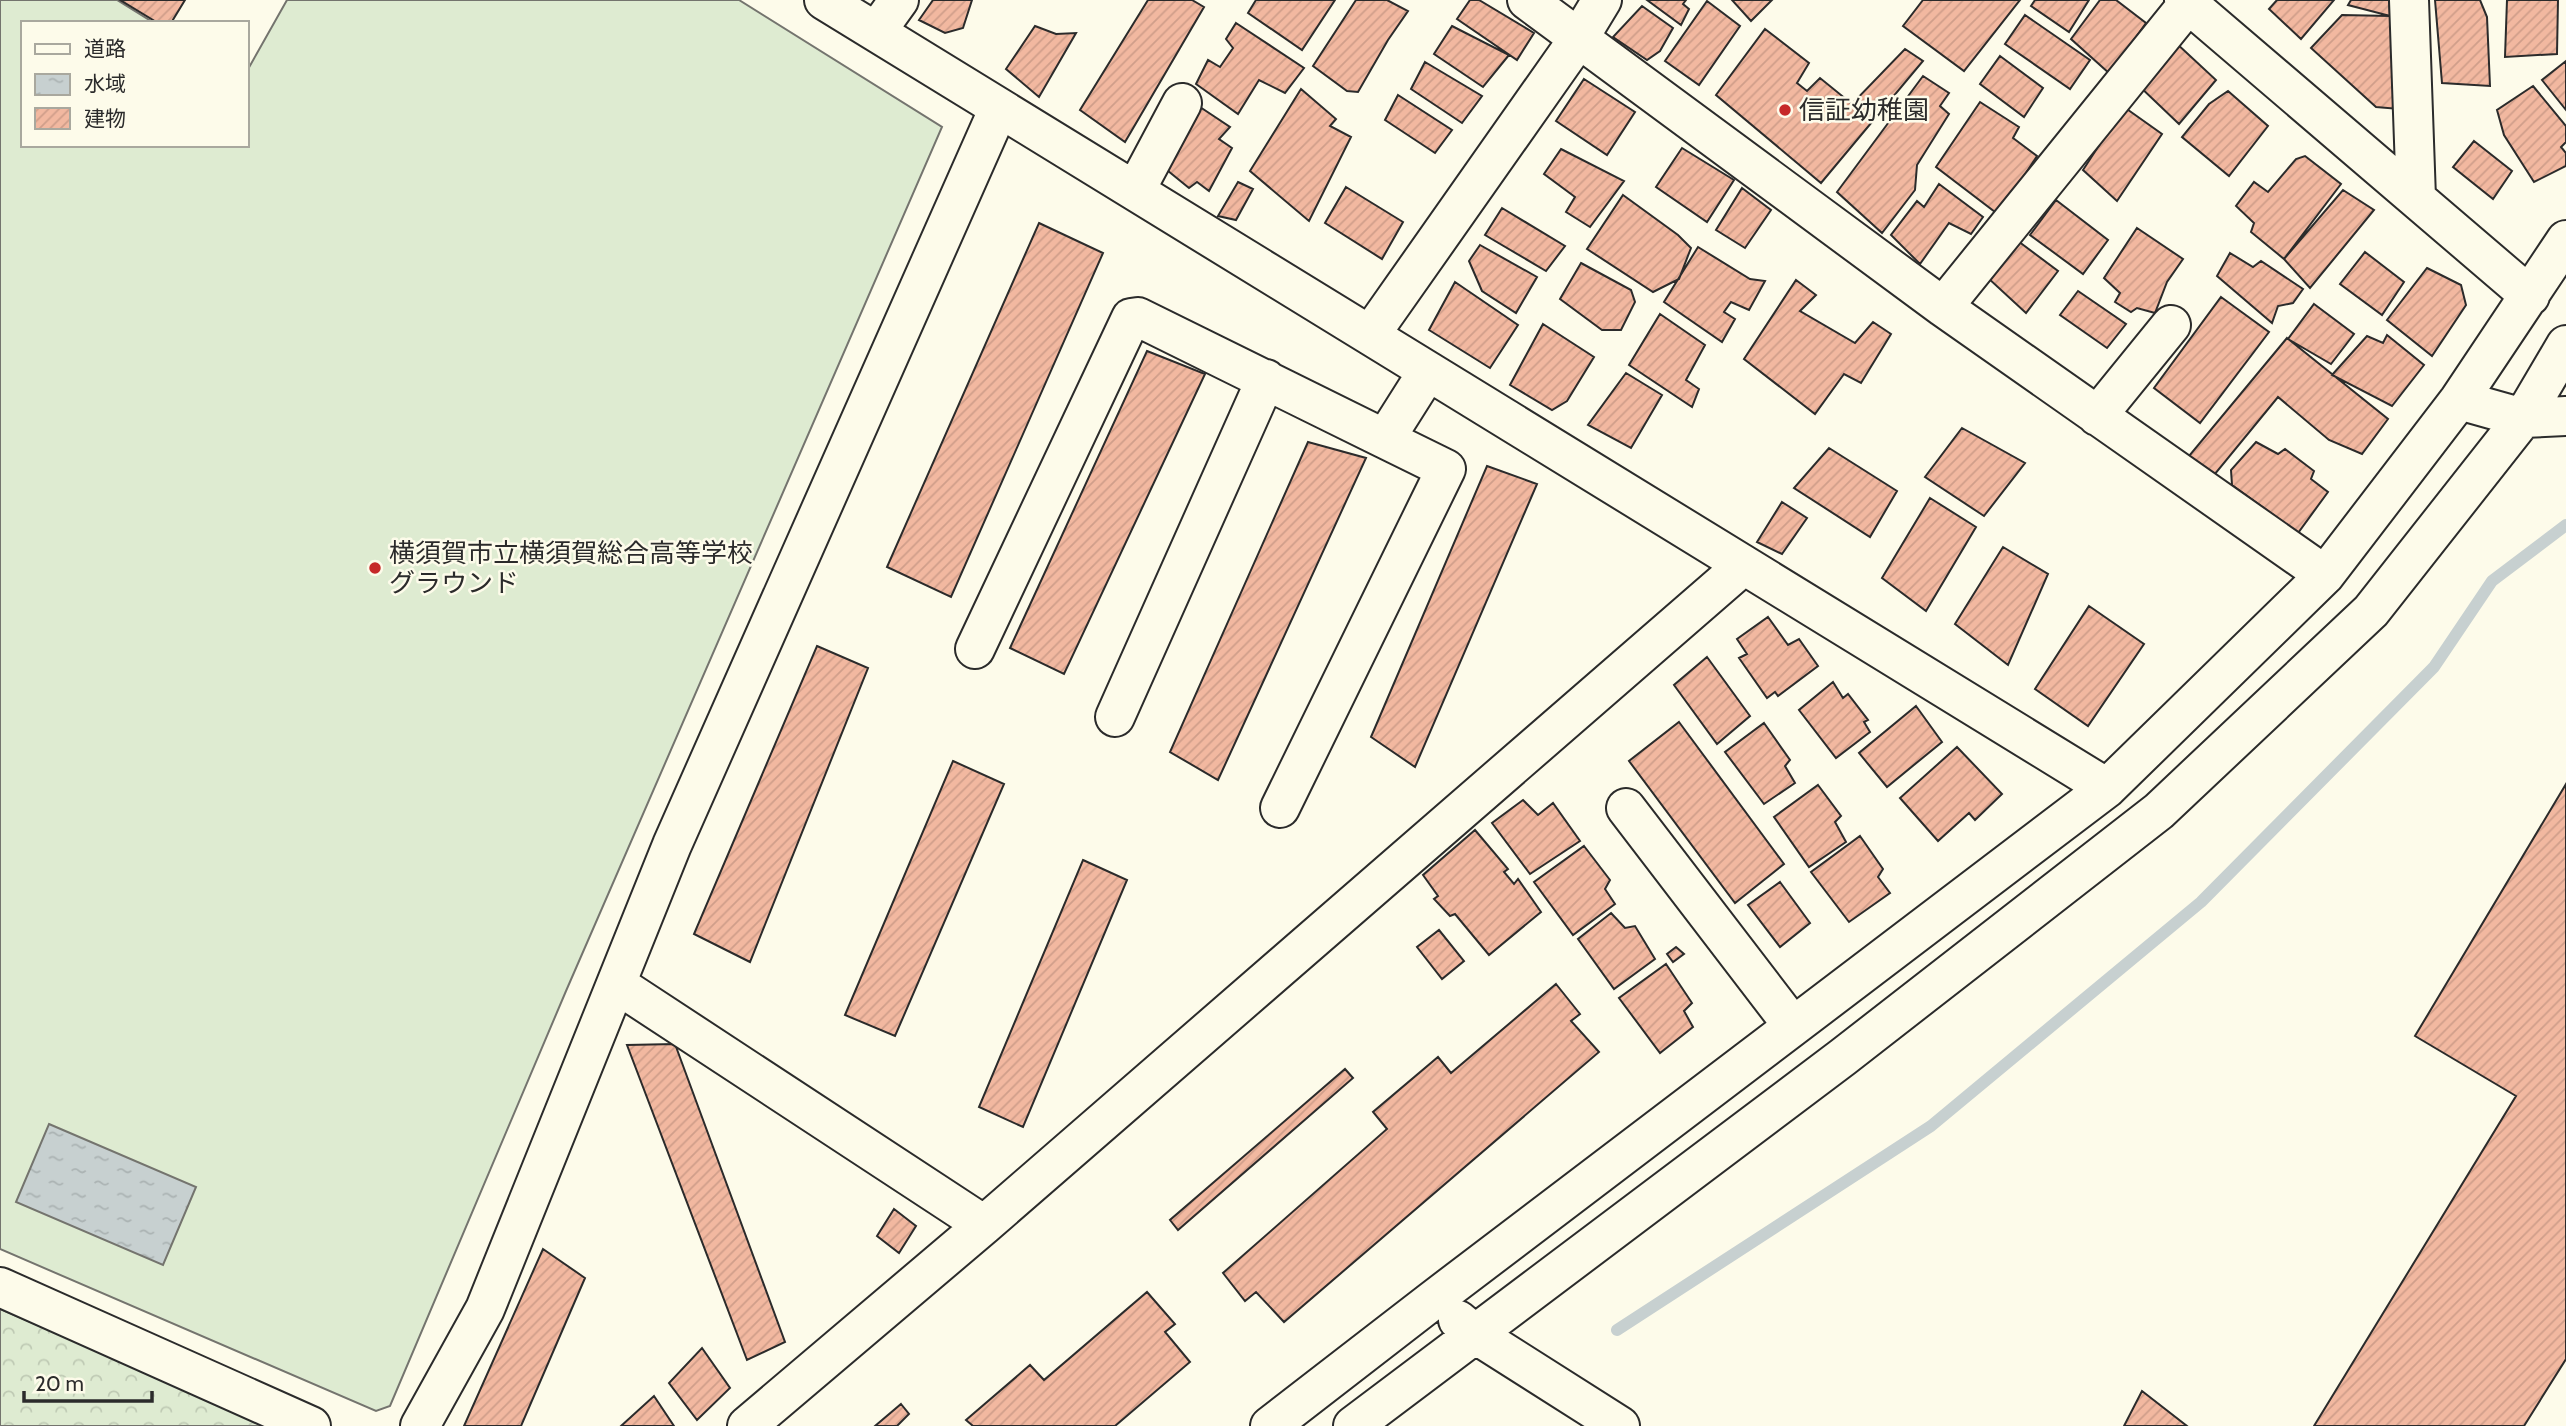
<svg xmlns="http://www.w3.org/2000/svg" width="2566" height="1426" font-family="Cabin,'Noto Sans JP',sans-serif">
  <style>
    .forest { fill: url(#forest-crowns); stroke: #74746e; stroke-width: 2 }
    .garden { fill: #deebd1; stroke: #74746e; stroke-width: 2 }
    .water { fill: url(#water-ripples); stroke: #74746e; stroke-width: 2 }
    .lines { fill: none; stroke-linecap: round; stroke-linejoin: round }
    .stream { stroke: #c7d0d0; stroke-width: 12 }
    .building { fill: url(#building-hatch); stroke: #2b2b2b; stroke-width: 2 }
    .minor-casing { stroke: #2b2b2b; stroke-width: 42 }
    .minor { stroke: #fdfbea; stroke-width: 38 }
    .poi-dot { fill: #c62828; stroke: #fdfbea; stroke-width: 2.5 }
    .labels { text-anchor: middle; stroke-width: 5; stroke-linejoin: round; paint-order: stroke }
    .poi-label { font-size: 26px; fill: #2b2b2b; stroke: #fdfbea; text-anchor: start }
  </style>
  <defs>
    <pattern id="forest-crowns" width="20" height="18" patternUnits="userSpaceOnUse" patternTransform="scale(1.75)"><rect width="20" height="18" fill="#deebd1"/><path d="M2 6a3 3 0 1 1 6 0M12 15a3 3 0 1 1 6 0" fill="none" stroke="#bfcab4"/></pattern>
    <pattern id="water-ripples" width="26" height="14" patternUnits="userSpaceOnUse" patternTransform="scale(1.75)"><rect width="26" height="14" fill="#c7d0d0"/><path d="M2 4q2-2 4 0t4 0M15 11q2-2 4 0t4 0" fill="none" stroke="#abb3b3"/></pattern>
    <pattern id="building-hatch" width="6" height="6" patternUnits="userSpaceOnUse" patternTransform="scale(1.75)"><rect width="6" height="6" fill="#f2b8a0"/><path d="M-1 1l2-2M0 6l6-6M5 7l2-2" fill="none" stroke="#d09e8a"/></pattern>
  </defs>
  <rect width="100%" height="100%" fill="#fdfbea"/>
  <!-- forest -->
  <path class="forest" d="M0,1309l272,117h-272z"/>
  <!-- garden -->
  <path class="garden" d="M0,0h117l37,23h-131v122h224v-74l40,-71h452l203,127 -376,864 -176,415 -14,5 -376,-162z"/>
  <!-- water -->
  <path class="water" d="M49,1124l147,63 -33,78 -147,-63z"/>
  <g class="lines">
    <!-- stream -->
    <path class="stream" d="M1617,1330l314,-204 270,-224 233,-235 58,-86 74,-56"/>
  </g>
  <!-- building -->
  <path class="building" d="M120,0h65l-14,23h-13z
    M933,0h39l-9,28 -18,5 -26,-13z
    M1148,0h44l12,7 -79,135 -45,-32z
    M1256,0h79l-33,50 -54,-37z
    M1356,0h31l21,11 -20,29 -30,52 -11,-1 -34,-25z
    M1470,0h9l55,33 -17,27 -60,-41z
    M1647,0h39l-3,4 6,5 -8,16z
    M1732,0h40l-21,21z
    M1923,0h97l-56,71 -61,-45z
    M2035,0h54l-20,32 -38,-26z
    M2100,0h16l30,23 -36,51 -39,-35z
    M2277,0h57l-33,39 -32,-30z
    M2351,0h38l1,16 -42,-11z
    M2435,0h45l7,17 3,69 -48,-3z
    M2507,0h51l-1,54 -52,3z
    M1707,1l33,25 -41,59 -34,-24z
    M1642,6l31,22 -13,23 -13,9 -34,-23z
    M2025,15l65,45 -20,29 -65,-45z
    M2342,15l48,1 9,93 -23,-2 -65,-59z
    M1236,23l68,45 -19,25 -26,-13 -21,34 -42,-30 12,-24 12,7 13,-19 -7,-9z
    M1035,26l21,8 20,-1 -37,64 -33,-28z
    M1452,26l57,29 -26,32 -49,-33z
    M1765,29l44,34 -12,20 10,8 13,-13 32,26 53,-55 18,12 -102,122 -105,-88z
    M2175,42l41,38 -37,44 -42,-40z
    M2000,56l43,32 -19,29 -44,-33z
    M2566,61v49l-24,-30z
    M1425,62l57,34 -20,27 -51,-34z
    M1923,76l26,17 -9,13 9,8 -32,51 -2,25 -33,43 -45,-41z
    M1584,79l51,33 -28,43 -51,-34z
    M2533,86l33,40v16l-5,5 5,6v13l-32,16 -30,-47 -7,-25z
    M1301,89l35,30 -6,7 21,11 -42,84 -59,-50z
    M2228,91l40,35 -39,50 -47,-39 27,-33z
    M1398,95l54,35 -17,23 -50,-33z
    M1980,102l39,25 -6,11 24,18 -38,59 -63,-48z
    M1197,105l33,22 -11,12 13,9 -23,43 -12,-9 -8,6 -27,-22z
    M2124,107l38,27 -45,67 -34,-31z
    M2474,141l38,30 -19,28 -40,-32z
    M1682,148l52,32 -27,42 -51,-35z
    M1561,149l63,32 -34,46 -24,-15 9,-15 -31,-23z
    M2305,156l36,28 -57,75 -33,-27 3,-9 -18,-17 18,-24 14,10 28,-33z
    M1238,182l15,7 -17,31 -18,-4z
    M1939,184l44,33 -12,17 -22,-11 -29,41 -29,-29 26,-34 7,6z
    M1346,187l57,35 -21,37 -57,-36z
    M1742,188l29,22 -26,38 -29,-18z
    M2343,190l31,20 -64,78 -26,-29z
    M1623,195l55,40 13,13 -12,31 -26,13 -66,-43z
    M2056,200l52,40 -25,34 -53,-39z
    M1502,208l63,38 -19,25 -61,-36z
    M1039,223l64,30 -152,344 -64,-30z
    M2137,228l46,31 -16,23 -12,31 -18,-5 -6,4 -16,-10 5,-9 -16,-15z
    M2018,241l40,30 -32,42 -38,-35z
    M1480,245l57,32 -21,36 -34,-22 -13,-30z
    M1698,247l52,32 15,2 -16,29 -18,-8 -7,10 11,7 -13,23 -58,-40z
    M2365,252l39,30 -22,33 -42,-31z
    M2230,253l23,14 8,-6 42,28 -10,14 -15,3 -6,17 -55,-47z
    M1581,263l50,27 4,12 -14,28h-19l-42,-31z
    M2427,268l34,17 5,20 -34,51 -45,-36z
    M1796,280l20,15 -16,16 55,32 18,-21 18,12 -30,49 -17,-9 -29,40 -71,-55z
    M1455,282l63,43 -28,43 -61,-38z
    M2078,291l48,33 -19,24 -47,-33z
    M2221,297l48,35 -69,91 -46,-35z
    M2314,304l40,30 -23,30 -43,-25z
    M1660,314l45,31 -19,35 13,9 -7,18 -63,-42z
    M1543,324l51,33 -27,44 -15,9 -42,-25z
    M2387,335l37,30 -32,41 -60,-31 35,-39 16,7z
    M2287,338l101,81 -26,35 -33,-14 -51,-43 -63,77 -26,-18z
    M1147,351l58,23 -141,300 -54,-26z
    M1626,373l36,22 -31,53 -43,-23z
    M1962,428l63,35 -41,53 -59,-39z
    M1308,442l58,16 -148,322 -48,-28z
    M2256,442l22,12 7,-5 29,22 -3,8 17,13 -30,41 -66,-48 -1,-15z
    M1829,448l68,43 -27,46 -76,-49z
    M1487,466l50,18 -122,283 -44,-30z
    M1930,498l46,29 -50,84 -44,-33z
    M1782,502l25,16 -25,36 -25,-12z
    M2003,547l45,27 -40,91 -53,-41z
    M2089,606l55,38 -56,82 -53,-37z
    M1768,617l20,28 11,-6 19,27 -40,30 -3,-4 -8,6 -28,-40 8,-4 -10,-15z
    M817,646l51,22 -118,294 -56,-28z
    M1707,657l43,59 -33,28 -43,-59z
    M1833,682l10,16 5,-4 20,26 -4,2 6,10 -34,26 -37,-48z
    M1916,706l26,36 -55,45 -28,-34z
    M1679,722l105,142 -49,39 -106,-142z
    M1764,723l26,37 -5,6 10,17 -31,21 -39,-52z
    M1957,747l45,47 -27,26 -6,-7 -31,28 -38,-43z
    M953,761l51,23 -109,252 -50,-21z
    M2566,784v575l-42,67h-210l202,-330 -101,-60z
    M1818,785l23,31 -6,6 11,20 -37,25 -35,-50z
    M1523,800l15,15 15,-12 27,38 -50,33 -38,-51z
    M1475,830l33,39 -4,3 10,12 4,-5 23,33 -52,43 -34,-41 -5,2 -16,-17 4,-3 -15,-21z
    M1860,836l23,33 -5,8 12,16 -41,29 -38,-50z
    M1584,846l26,34 -5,9 10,15 -42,31 -39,-53z
    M1083,860l44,20 -104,247 -44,-20z
    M1780,882l30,41 -30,24 -32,-42z
    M1611,913l14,15 10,-2 20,33 -41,30 -36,-50z
    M1439,930l25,31 -22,18 -25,-32z
    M1676,947l8,7 -11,8 -6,-8z
    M1666,964l26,39 -8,8 9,16 -33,26 -41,-55z
    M1556,984l24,30 -9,7 28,31 -315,270 -28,-30 -11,9 -22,-28 164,-144 -14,-17 65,-55 13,16z
    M675,1044l110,298 -38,18 -120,-315z
    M1345,1069l8,9 -175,152 -8,-10z
    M894,1209l22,17 -17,27 -22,-17z
    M543,1249l42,29 -64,148h-57z
    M1147,1292l28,32 -10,8 25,30 -75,64h-142l-7,-6 64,-55 14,15z
    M702,1348l28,40 -33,32 -28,-37z
    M2142,1391l45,35h-63z
    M654,1396l20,30h-53z
    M901,1404l8,10 -12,12h-22z"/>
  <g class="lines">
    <defs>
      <path id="minor" d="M824,0l1283,788
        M1527,0l416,307 382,268
        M2184,0l346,296
        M2409,0l7,198
        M876,32l23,-32
        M1135,191l47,-88
        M1943,307l245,-303
        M1370,335l209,-297 23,-38
        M2459,400l64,18 43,-2
        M2097,416l74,-91
        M975,649l156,-331 7,-1 247,122
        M1115,717l151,-338
        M1280,808l166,-339 -61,-30 43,-68
        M1626,808l167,218
        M618,985l366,240
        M0,1287l311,139
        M1458,1320l17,14 145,92
        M420,1426l65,-117 187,-464 327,-737
        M747,1426l237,-201 760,-660
        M1270,1426l163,-126 674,-512 218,-213 134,-175 107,-160
        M1353,1426l490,-369 316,-246 212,-200 152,-193 43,-73"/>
    </defs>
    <!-- minor casing -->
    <use href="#minor" class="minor-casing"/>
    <!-- minor -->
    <use href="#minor" class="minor"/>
  </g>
  <!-- markers -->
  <g class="poi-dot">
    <circle cx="1785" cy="110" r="7"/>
    <circle cx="375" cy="568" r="7"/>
  </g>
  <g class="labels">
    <!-- poi labels -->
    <g class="poi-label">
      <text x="1799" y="119">信証幼稚園</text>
      <text x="389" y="562">横須賀市立横須賀総合高等学校<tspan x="389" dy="30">グラウンド</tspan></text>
    </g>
  </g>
  <!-- legend -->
  <rect x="21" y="21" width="228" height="126" fill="#fdfbea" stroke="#a9a89e" stroke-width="2"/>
  <rect x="35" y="44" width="35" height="10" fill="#fdfbea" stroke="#a9a89e" stroke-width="2"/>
  <text x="84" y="56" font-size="21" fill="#2b2b2b">道路</text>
  <rect x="35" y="74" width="35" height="21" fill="url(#water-ripples)" stroke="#a9a89e" stroke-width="2"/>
  <text x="84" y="91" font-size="21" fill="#2b2b2b">水域</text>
  <rect x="35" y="108" width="35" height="21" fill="url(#building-hatch)" stroke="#a9a89e" stroke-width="2"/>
  <text x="84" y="126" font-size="21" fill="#2b2b2b">建物</text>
  <!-- scale -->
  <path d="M24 1391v10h128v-10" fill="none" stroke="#2b2b2b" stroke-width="3.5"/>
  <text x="35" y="1391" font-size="21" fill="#2b2b2b" stroke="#fdfbea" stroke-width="5" paint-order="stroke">20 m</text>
</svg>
